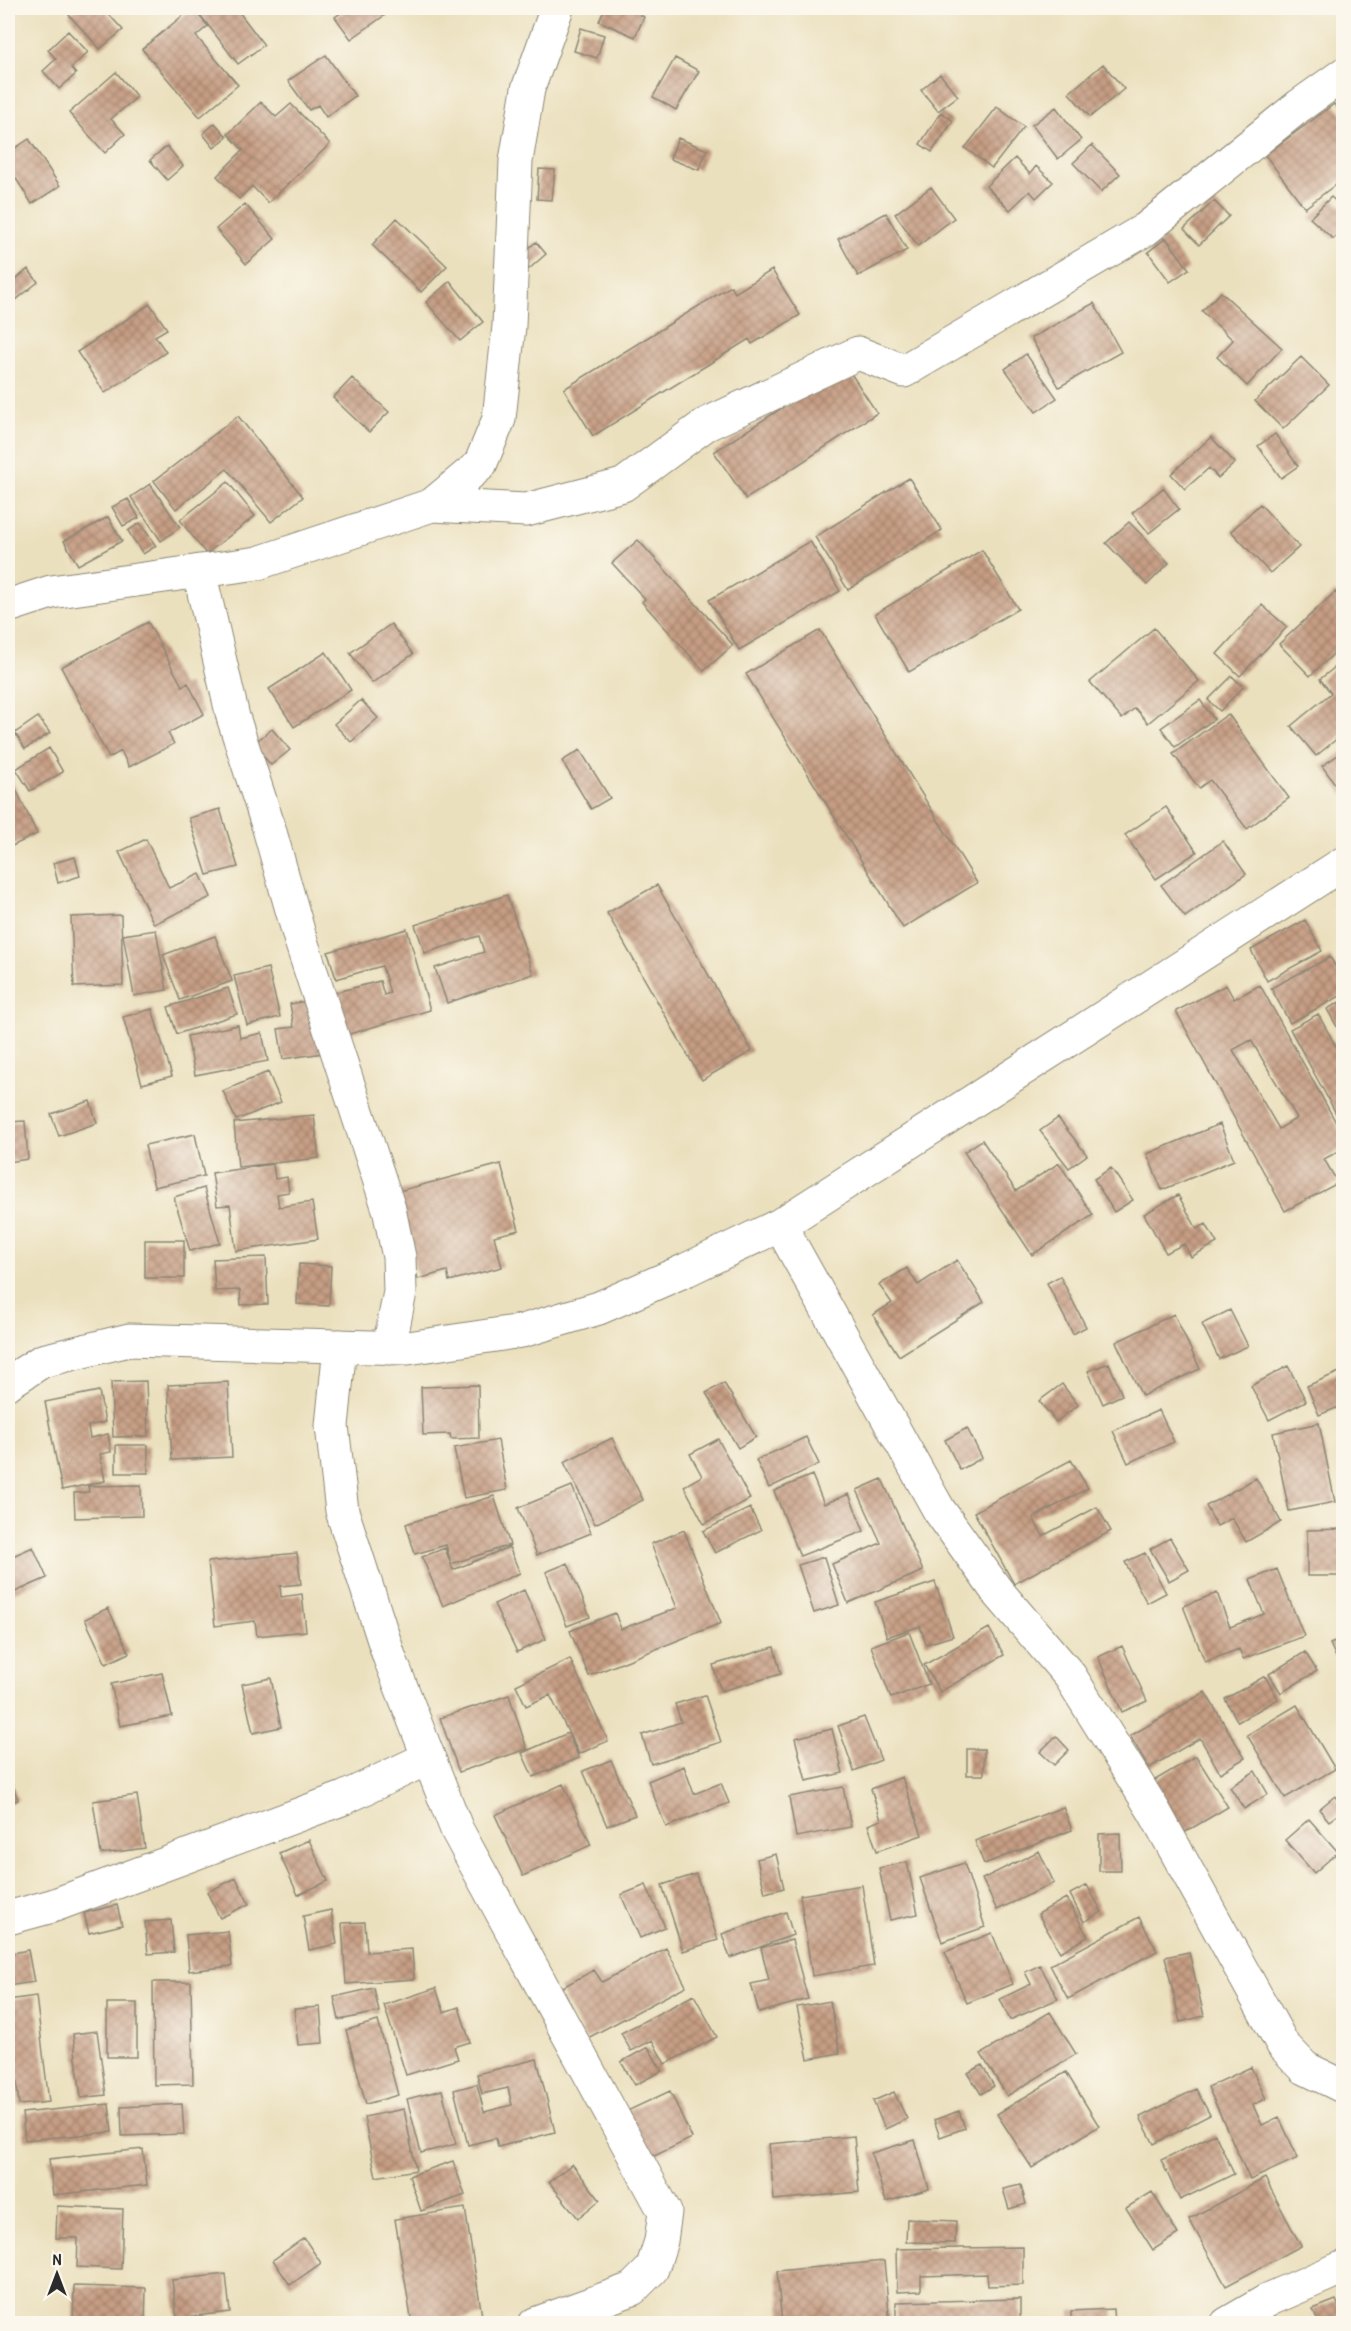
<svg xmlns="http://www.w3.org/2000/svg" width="1351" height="2331" font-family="'Patrick Hand',sans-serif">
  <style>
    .building { fill: url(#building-cross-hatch); fill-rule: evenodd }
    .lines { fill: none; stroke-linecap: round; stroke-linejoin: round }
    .minor-casing { stroke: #8b8674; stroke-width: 35 }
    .minor { stroke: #fff; stroke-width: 33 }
  </style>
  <defs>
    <pattern id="building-cross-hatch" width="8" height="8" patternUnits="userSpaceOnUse" patternTransform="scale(1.5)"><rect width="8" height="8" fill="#c79e84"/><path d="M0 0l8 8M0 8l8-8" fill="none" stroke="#a2816c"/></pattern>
  </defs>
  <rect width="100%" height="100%" fill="#fbf7ec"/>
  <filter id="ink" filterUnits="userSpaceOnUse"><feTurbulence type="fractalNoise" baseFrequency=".0167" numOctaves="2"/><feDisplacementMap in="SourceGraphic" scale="12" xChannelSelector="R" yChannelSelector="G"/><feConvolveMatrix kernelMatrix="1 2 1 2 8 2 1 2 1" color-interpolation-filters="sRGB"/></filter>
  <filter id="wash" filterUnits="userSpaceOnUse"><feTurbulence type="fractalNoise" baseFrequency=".008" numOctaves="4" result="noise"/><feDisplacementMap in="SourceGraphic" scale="24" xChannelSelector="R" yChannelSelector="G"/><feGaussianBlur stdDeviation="1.35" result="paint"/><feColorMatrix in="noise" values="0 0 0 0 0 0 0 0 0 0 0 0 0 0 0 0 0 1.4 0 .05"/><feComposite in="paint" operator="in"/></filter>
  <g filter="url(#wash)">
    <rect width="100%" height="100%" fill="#ebe0be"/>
    <g id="blocks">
      <!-- building -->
      <path class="building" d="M78,8h25l20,22 -23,19 -31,-34z
        M192,8l16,18 -12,10 42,49 -38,32 -58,-68z
        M202,8h34l28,37 -26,19 -41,-53z
        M348,8h47l-44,31 -16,-22z
        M605,8h38l-3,7 4,2 -9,20 -36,-16z
        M581,28l23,7 -7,23 -23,-7z
        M68,31l20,21 -17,16 5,6 -17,15 -16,-18 13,-12 -8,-9z
        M326,55l29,41 -29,21 -8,-12 -9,5 -21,-29z
        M675,58l24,13 -23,39 -23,-13z
        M1103,64l21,25 -34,28 -21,-24z
        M116,72l21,25 -26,22 14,15 -20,19 -36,-40z
        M940,74l18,22 -20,15 -17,-21z
        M261,102l15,15 15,-13 39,40 -62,59 -16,-17 -13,13 -22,-23 26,-26 -15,-16z
        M1334,104l10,12v62l-39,30 -40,-53z
        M997,107l27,20 -32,41 -27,-20z
        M1056,107l25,33 -23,19 -26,-34z
        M941,112l12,9 -21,31 -12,-8z
        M215,123l12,14 -13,11 -11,-14z
        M678,138l29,12 -8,20 -29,-11z
        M29,139l31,47 -28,18 -24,-38v-13z
        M1092,145l28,29 -19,18 -28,-29z
        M167,146l16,20 -16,14 -17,-20z
        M1015,158l15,16 6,-8 17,16 -17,16 -6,-7 -20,19 -24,-24z
        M539,169l16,1 -3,30 -15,-1z
        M931,187l23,31 -36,28 -23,-32z
        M1331,197l13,11v19l-11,12 -23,-21z
        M1214,201l15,15 -30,29 -15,-16z
        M245,204l30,35 -29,25 -30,-35z
        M886,213l21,37 -49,26 -20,-37z
        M397,218l50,48 -26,26 -49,-47z
        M1166,238l23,31 -19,13 -22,-30z
        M536,242l10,12 -17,15 -10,-13z
        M28,269l10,13 -27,22 -3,-5v-13z
        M772,270l28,45 -48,29 -3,-5 -156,97 -29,-47 167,-103 4,7z
        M450,281l33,41 -23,19 -34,-39z
        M1221,292l61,56 -35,38 -30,-29 16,-17 -31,-29z
        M1094,303l27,49 -62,35 -28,-49z
        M150,304l17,25 -12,7 11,16 -61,41 -28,-41z
        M1026,354l31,44 -21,14 -31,-43z
        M1301,357l28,28 -46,44 -28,-28z
        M846,366l31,47 -131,86 -32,-47z
        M352,378l37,34 -20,20 -36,-34z
        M238,416l65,81 -32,25 -44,-53 -51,40 -22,-28z
        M1275,434l23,32 -17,12 -23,-32z
        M1211,437l24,26 -17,15 -9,-10 -24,21 -14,-15z
        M909,478l33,52 -94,60 -33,-53z
        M228,482l27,34 -49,38 -26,-34z
        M150,484l30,43 -19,14 -30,-44z
        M1163,488l16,21 -30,24 -17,-20z
        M128,499l11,19 -16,8 -11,-19z
        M1260,504l39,43 -29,26 -39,-42z
        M108,517l14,24 -44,24 -14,-24z
        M1129,522l40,41 -22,22 -41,-42z
        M140,523l16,23 -13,8 -15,-23z
        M638,540l95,105 -29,26 -62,-69 3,-3 -33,-36z
        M810,541l30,50 -101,59 -30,-50z
        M982,550l36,59 -109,63 -34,-58z
        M1335,592l9,9v43l-34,32 -31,-32z
        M1262,605l25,22 -47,49 -23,-22z
        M148,622l34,64 6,-3 16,31 -36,19 6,11 -45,23 -8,-16 -12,7 -48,-91z
        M391,624l22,30 -41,29 -22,-30z
        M1154,628l45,53 -51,42 -13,-15 -13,11 -32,-37z
        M820,630l157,253 -74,45 -157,-254z
        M326,652l25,38 -57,37 -25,-38z
        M1344,660v73l-28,23 -25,-30 40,-33 -11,-14z
        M1232,676l11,11 -23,24 -12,-11z
        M361,700l17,18 -27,24 -17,-18z
        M1200,700l14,19 -39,28 -14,-19z
        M1228,714l61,84 -42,31 -37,-49 -11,8 -26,-34z
        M38,717l12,16 -25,16 -10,-16z
        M272,729l18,21 -19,15 -18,-21z
        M49,748l14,24 -33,19 -14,-22z
        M580,750l30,48 -19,11 -29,-48z
        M1344,751v45l-22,-30z
        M8,772l29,62 -29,14z
        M1166,807l31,45 -41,27 -31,-44z
        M220,809l18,58 -31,8 -18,-57z
        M146,839l23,49 31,-14 11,23 -57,27 -35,-72z
        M1223,841l23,33 -61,43 -24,-32z
        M75,857l5,19 -22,7 -5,-20z
        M657,885l95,166 -50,29 -95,-167z
        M507,895l26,79 -86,29 -12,-35 49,-16 -5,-16 -54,17 -10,-28z
        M121,915l2,70 -49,2 -3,-70z
        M1305,920l17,31 -55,30 -16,-31z
        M407,929l23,81 -84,25 -13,-42 47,-12 4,14 6,-2 -8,-27 -46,13 -8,-27z
        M156,930l11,60 -33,6 -11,-61z
        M215,936l17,45 -52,19 -17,-45z
        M1330,957l14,24v13l-54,29 -19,-35z
        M268,968l12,49 -33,8 -13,-49z
        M1226,985l8,14 26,-14 84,152v18l-3,-5 -17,9 14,24 -53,28 -109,-200zM1251,1040l46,78 -18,11 -46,-79z
        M228,988l9,26 -60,20 -9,-27z
        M313,1000l10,53 -40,6 -5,-30 16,-2 -4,-23z
        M1344,1000v39l-17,-30z
        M152,1009l20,67 -30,8 -19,-67z
        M1318,1014l26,47v67l-54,-99z
        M238,1025l2,13 22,-5 6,28 -73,14 -8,-39z
        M268,1072l13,30 -45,18 -13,-29z
        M90,1101l7,22 -38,13 -8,-22z
        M314,1115l5,43 -81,9 -4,-44z
        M1058,1118l29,37 -18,13 -29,-37z
        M25,1121l3,38 -20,3v-40z
        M1220,1124l14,36 -72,30 -15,-36z
        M195,1134l9,42 -50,11 -9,-42z
        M982,1140l34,51 43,-28 34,52 -61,40 -68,-103z
        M273,1164l2,15 12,-2 2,15 -12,2 2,13 33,-5 6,37 -82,12 -6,-46 -13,1 -5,-33z
        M501,1164l18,66 -25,6 8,31 -53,14 -2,-10 -29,8 -23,-87z
        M1111,1168l22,32 -19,12 -20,-33z
        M204,1188l16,55 -30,8 -16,-54z
        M1178,1195l19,34 9,-5 11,19 -26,14 -7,-13 -18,9 -22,-39z
        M145,1240h39v38h-39z
        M266,1257l2,47 -27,1 -1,-15 -25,1 -2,-32z
        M957,1260l27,42 -85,54 -26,-41 19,-12 -13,-18 28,-17 11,17z
        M299,1264l32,2 -2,40 -32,-2z
        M1060,1276l26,51 -13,7 -26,-51z
        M1230,1310l18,36 -29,13 -17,-35z
        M1174,1314l26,55 -58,27 -26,-54z
        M1109,1363l13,32 -19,9 -15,-33z
        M1288,1366l18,35 -37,19 -18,-34z
        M1344,1370v35l-25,10 -12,-29z
        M146,1381l2,55 -35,1 -2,-55z
        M228,1382l4,75 -60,3 -4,-75z
        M724,1383l32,54 -18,11 -32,-55z
        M1062,1384l16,21 -22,17 -17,-21z
        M478,1385l1,53 -28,1 -1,-5 -27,1 -2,-48z
        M99,1391l6,31 -17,4 2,12 18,-4 3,18 -11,2 5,27 -43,9 -17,-88z
        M1159,1410l15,32 -46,21 -15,-32z
        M1319,1423l16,79 -46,9 -16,-78z
        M967,1428l15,30 -22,12 -15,-30z
        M806,1437l13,27 -50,24 -13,-28z
        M612,1438l31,62 -48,24 -31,-62z
        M718,1439l32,60 -46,25 -20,-38 18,-10 -12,-22z
        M498,1440l9,50 -43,8 -10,-50z
        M116,1445h32v28h-32z
        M1071,1460l17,28 -55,30 10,18 54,-29 14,24 -97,53 -40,-72z
        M812,1475l12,29 25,-10 15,37 -64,25 -26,-65z
        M1256,1478l25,44 -35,20 -14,-24 -15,8 -11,-20z
        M882,1479l41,92 -75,32 -16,-39 49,-21 -24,-53z
        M141,1485l1,31 -67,2 -1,-25 15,-1 -1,-6z
        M572,1486l19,47 -54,22 -19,-47z
        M494,1496l16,49 -59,19 -5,-19 -31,9 -9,-30z
        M750,1508l11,22 -46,23 -12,-22z
        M1344,1529v47h-37v-46z
        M684,1530l37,93 -132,53 -19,-45 45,-18 6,16 56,-21 -26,-64z
        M1170,1538l19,32 -20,11 -19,-32z
        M33,1547l14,31 -39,17v-37z
        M509,1547l11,26 -77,33 -21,-49 23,-9 8,22z
        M297,1553l4,31 -21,2 1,11 21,-3 4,37 -49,5 -2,-15 -40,5 -7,-64z
        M1145,1553l21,40 -19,10 -22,-41z
        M824,1557l15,48 -25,8 -16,-48z
        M568,1563l22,54 -23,9 -21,-54z
        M1277,1569l27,67 -61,23 -4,-10 -34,13 -22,-56 34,-13 13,34 34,-13 -14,-34z
        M935,1582l18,54 -27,8 -6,-18 -33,11 -12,-35z
        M524,1590l22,49 -29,13 -23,-48z
        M108,1608l21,45 -23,11 -21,-45z
        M989,1628l15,27 -64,37 -16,-27z
        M909,1632l20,52 -38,14 -20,-52z
        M1344,1638v37l-14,-31z
        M1122,1646l25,55 -25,11 -24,-55z
        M774,1647l7,27 -60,17 -8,-26z
        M1305,1652l12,19 -36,22 -12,-19z
        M570,1659l38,82 -29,13 -29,-59 -24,11 -10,-21z
        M162,1673l10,43 -52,10 -9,-42z
        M1265,1676l13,23 -40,23 -13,-23z
        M271,1678l10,49 -28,6 -11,-49z
        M1205,1692l40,66 -25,15 -20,-35 -51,30 -19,-32z
        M509,1695l18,54 -68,23 -19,-54z
        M705,1695l16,47 -70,22 -9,-29 39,-13 -6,-18z
        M1297,1705l38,64 -50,29 -38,-63z
        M864,1717l17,43 -27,11 -16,-45z
        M832,1729l11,44 -37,8 -11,-43z
        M568,1733l11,25 -46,19 -11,-24z
        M1056,1736l13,14 -15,15 -14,-13z
        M967,1749h17v26h-17z
        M1196,1756l32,51 -46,27 -32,-51z
        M611,1760l24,55 -28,11 -24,-55z
        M684,1766l10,28 27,-11 8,20 -63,24 -18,-46z
        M1255,1771l13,23 -24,15 -14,-22z
        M8,1772l10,28 -10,4z
        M902,1777l20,58 -45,16 -9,-26 13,-5 -10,-31z
        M563,1784l28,61 -68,31 -28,-61z
        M843,1787l8,40 -55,10 -7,-40z
        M137,1795l8,53 -44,6 -8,-53z
        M1335,1796l9,14 -15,11 -10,-12z
        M1063,1807l9,23 -88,34 -9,-23z
        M1309,1819l29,33 -24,21 -29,-33z
        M1120,1833l1,38h-22v-37z
        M309,1840l19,41 -30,14 -19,-42z
        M1039,1851l15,32 -57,27 -15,-31z
        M776,1854l8,34 -19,5 -8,-34z
        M907,1862l11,52 -28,6 -11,-52z
        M964,1863l21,64 -43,15 -22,-64z
        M696,1874l22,66 -35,11 -21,-66z
        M236,1878l13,26 -29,14 -13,-26z
        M646,1885l19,42 -25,11 -19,-43z
        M862,1885l12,81 -62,10 -12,-81z
        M1087,1885l15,27 -18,10 -14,-28z
        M1066,1898l22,39 -28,15 -22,-38z
        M117,1905l5,20 -33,8 -5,-20z
        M331,1910l6,34 -28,6 -6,-34z
        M786,1912l7,23 -63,23 -8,-24z
        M1139,1917l18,34 -89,48 -18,-34z
        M171,1920l3,32 -26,2 -3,-32z
        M365,1922l2,30 45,-3 2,30 -68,5 -4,-61z
        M228,1931l4,35 -43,5 -3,-36z
        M992,1933l21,51 -46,19 -22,-51z
        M792,1940l16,59 -49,14 -8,-29 18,-4 -8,-32z
        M666,1948l20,38 -100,53 -27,-50 35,-19 8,12z
        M28,1950l6,32 -26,4v-32z
        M1189,1952l15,64 -24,6 -15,-65z
        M1040,1965l18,34 -48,21 -10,-21 31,-15 -6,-12z
        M153,1982h38l2,102 -39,1z
        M374,1988l5,24 -40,8 -5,-23z
        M436,1988l8,24 15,-5 11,35 -16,5 4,12 -52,16 -22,-70z
        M694,1995l23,42 -52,27 -13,-24 -21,11 -10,-18z
        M36,1996l13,106 -30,3 -11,-105z
        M830,2001l10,52 -32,6 -11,-52z
        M107,2003h30v54h-30z
        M320,2007l3,36 -25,2 -4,-36z
        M1050,2012l26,42 -69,42 -26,-42z
        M378,2021l20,74 -32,9 -20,-74z
        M97,2031l9,64 -25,3 -8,-64z
        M648,2047l14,24 -27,14 -14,-23z
        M537,2059l18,73 -57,15 -2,-9 -28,7 -14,-55 23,-6 7,28 28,-7 -4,-17 -26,6 -5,-20z
        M982,2065l12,21 -13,8 -13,-21z
        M1251,2067l15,32 -13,6 9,20 17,-8 19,41 -48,22 -42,-93z
        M1066,2072l33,54 -67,42 -35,-54z
        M1196,2089l14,26 -56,29 -14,-27z
        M442,2090l14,54 -35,9 -14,-54z
        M670,2091l22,47 -44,21 -23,-47z
        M894,2092l13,27 -22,10 -12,-28z
        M109,2104l3,28 -87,8 -3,-27z
        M182,2104l2,30 -62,2 -1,-29z
        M404,2109l12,61 -40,7 -12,-60z
        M959,2111l6,17 -25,9 -6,-17z
        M1215,2134l19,40 -54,26 -19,-40z
        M854,2136l5,56 -85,8 -5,-56z
        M915,2140l14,49 -43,13 -15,-49z
        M143,2149l4,36 -94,10 -4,-36z
        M453,2161l12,34 -44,16 -12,-35z
        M572,2164l28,36 -22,18 -29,-36z
        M1265,2178l36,68 -75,40 -37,-67z
        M1021,2185l5,19 -17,5 -6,-20z
        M1152,2192l26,42 -25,16 -27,-42z
        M57,2206l66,3 -2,60 -44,-2 1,-29h-22z
        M465,2208l17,108 -46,8h-24l-17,-105z
        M907,2219l49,2 -1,22 -49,-1z
        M304,2238l17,25 -31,22 -17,-25z
        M1023,2247v38l-35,1 -1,-12 -66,2v15l-24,1 -1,-43z
        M884,2261l6,63h-108l-5,-53z
        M226,2274l4,38 -53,6 -5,-38z
        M74,2286l72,2 -1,36h-72z
        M1020,2299v25h-124v-22z
        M1336,2300l8,17v7h-25l-6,-15z
        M1113,2309l1,15h-43v-13z"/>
    </g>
  </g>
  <g filter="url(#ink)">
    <use href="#blocks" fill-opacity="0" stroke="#8b8674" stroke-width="1.5"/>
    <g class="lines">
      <defs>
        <path id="minor" d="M432,505l94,5 97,-25 82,-60 153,-72 46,18 242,-142 153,-123 45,-32
          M199,571l34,146 35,108 32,113 89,271 10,48 1,35 -11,56
          M8,606l43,-14 207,-29 174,-58 48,-40 19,-46 10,-93 7,-165 12,-72 29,-81
          M780,1225l159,285 58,81 73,85 84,135 129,234 22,23 39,19
          M340,1346l-8,80 10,85 47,145 68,174 208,382 -4,29 -9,28 -20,20 -97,35
          M8,1383l34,-22 87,-21 279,8 114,-17 77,-23 87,-38 94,-45 564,-362
          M8,1918l44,-12 292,-108 84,-40
          M1227,2324l43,-25 74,-32"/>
      </defs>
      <!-- minor casing -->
      <use href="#minor" class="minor-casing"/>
      <!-- minor -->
      <use href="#minor" class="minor"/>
    </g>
  </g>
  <!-- margin -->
  <rect width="1351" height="2331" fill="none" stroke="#fbf7ec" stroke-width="30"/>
  <!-- north arrow -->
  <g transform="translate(57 2274)" stroke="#fbf7ec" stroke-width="4.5" paint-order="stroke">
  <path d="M0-4.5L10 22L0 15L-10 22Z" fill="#2b2b2b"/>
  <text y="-9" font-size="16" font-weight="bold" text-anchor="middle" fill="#2b2b2b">N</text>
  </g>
</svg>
